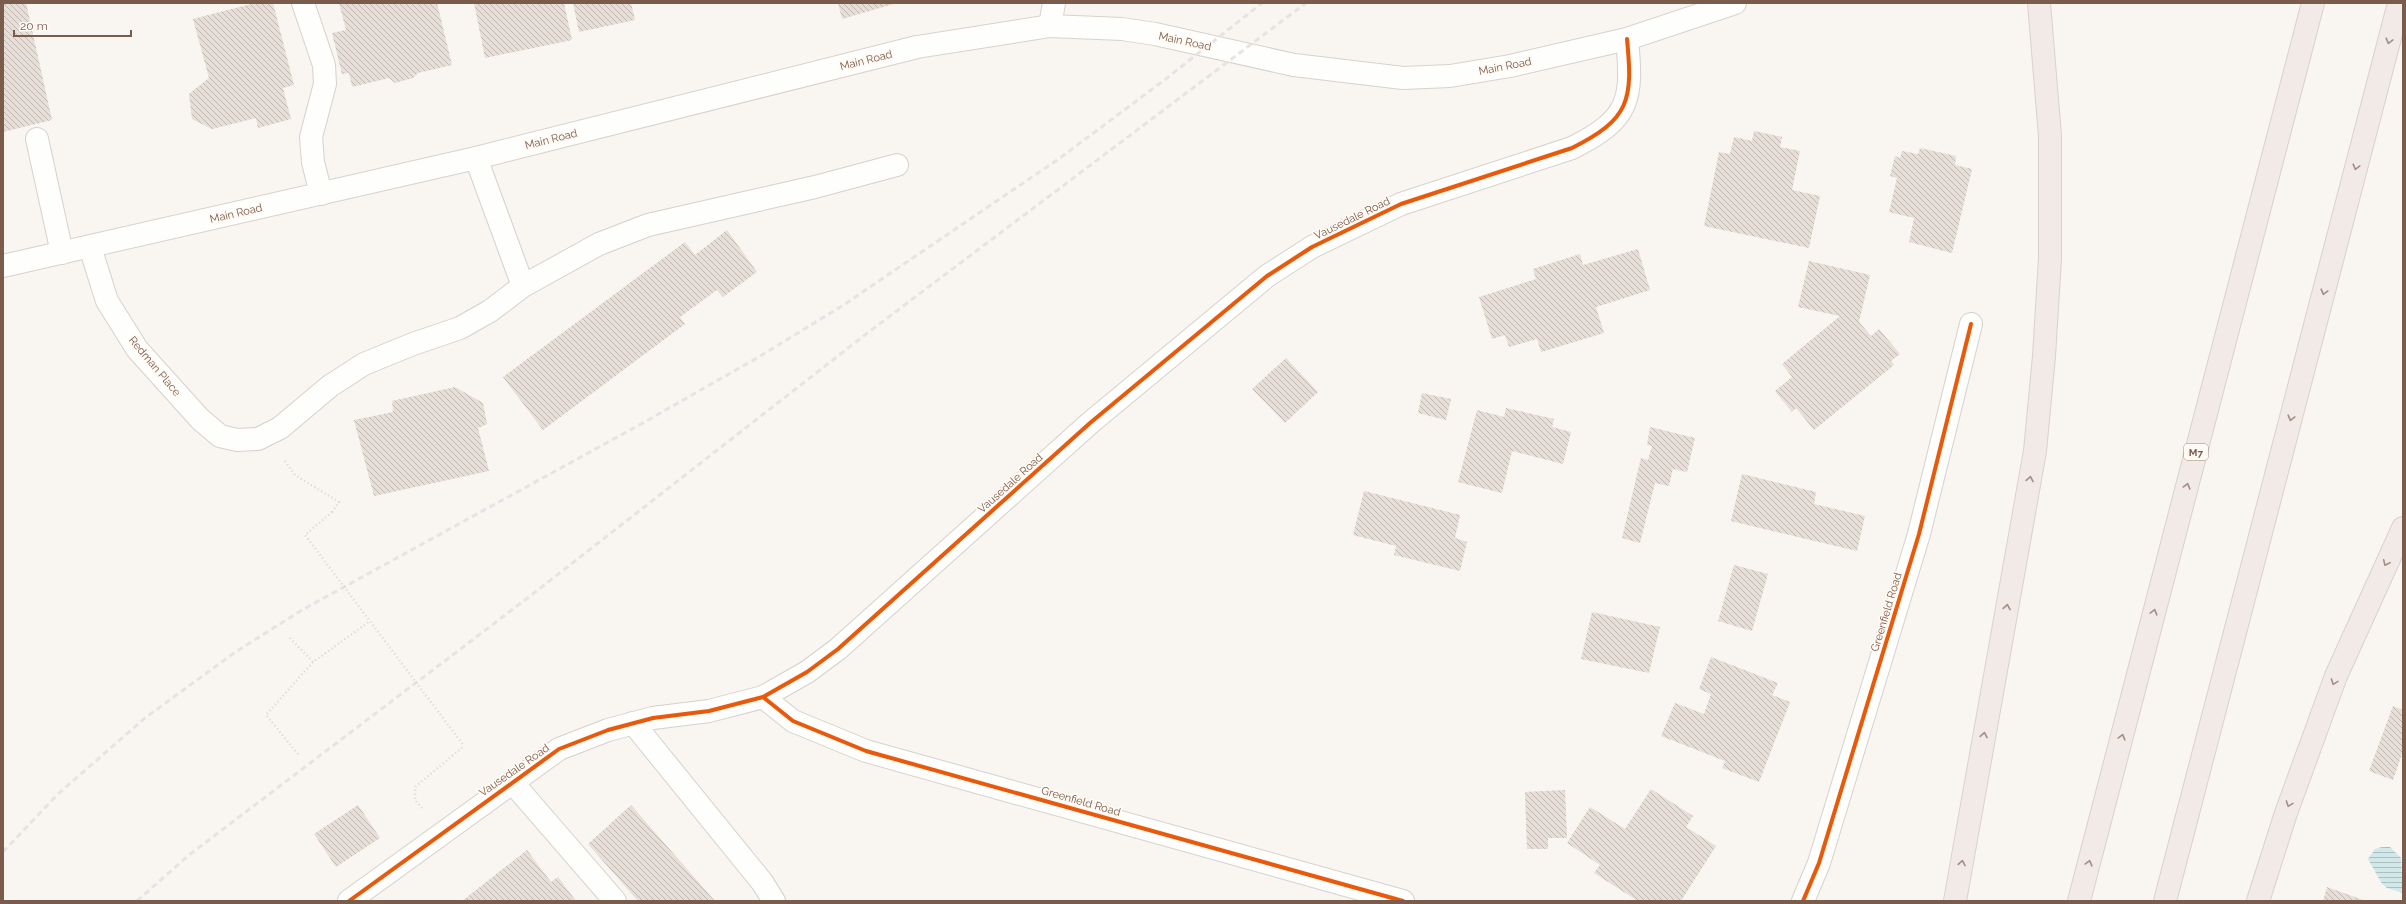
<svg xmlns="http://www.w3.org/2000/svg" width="2406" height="904" font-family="Raleway,sans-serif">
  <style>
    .water { fill: url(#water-rules) }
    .building { fill: url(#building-back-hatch) }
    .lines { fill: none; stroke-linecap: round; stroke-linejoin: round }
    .service-casing { stroke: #d7d1cb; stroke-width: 24 }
    .minor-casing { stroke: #d7d1cb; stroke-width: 24 }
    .secondary-casing { stroke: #d9d2cb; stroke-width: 24 }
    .motorway-casing { stroke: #dad1cc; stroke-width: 24 }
    .path { stroke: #dcd5d0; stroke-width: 2.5; stroke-dasharray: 1 3; stroke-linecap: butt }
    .service { stroke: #fefefd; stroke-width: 22 }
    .minor { stroke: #fefefd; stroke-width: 22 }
    .secondary { stroke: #fefefd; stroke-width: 22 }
    .motorway { stroke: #f2eae7; stroke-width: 22 }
    .rail { stroke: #e6e3e7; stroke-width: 3; stroke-dasharray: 6 4; stroke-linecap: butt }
    .path-bridge { stroke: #dcd5d0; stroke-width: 2.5; stroke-dasharray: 1 3; stroke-linecap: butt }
    .cycleway-casing { stroke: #fffaf3; stroke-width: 6 }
    .cycleway { stroke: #e8590c; stroke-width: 4 }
    .oneway { stroke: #a48e83 }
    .labels { text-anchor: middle; stroke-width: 3.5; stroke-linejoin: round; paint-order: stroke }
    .shield { fill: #fffaf3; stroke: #a28b7f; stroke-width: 1 }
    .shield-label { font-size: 10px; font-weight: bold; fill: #7a5c4d }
    .street-label { font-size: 11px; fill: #7a5c4d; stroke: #fffaf3 }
  </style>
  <defs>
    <pattern id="water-rules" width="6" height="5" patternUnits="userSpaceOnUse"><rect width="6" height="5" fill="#d0e8ea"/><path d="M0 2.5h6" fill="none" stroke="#aebfc0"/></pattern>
    <pattern id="building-back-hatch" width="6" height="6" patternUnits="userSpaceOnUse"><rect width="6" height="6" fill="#e6ded7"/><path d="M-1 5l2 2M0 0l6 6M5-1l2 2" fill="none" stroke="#bfb7b1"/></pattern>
  </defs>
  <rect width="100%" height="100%" fill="#f9f5f0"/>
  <!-- water -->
  <path class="water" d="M2382,847h8l11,11 2,35 -16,-5 -5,-4 -14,-25 7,-10z"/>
  <!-- building -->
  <path class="building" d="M3,3h23l26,117 -49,12z
    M255,3h18l21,82 -11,3 8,31 -33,9 -2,-10 -44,11 -20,-10 -3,-25 20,-16 -16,-59z
    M339,3h98l15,62 -34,8 -5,5 -18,5 -6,-5 -37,9 -3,-14 -7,1 -10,-41 14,-3z
    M474,3h90l8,37 -87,18z
    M573,3h58l4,17 -56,12z
    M838,3h59l-55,16z
    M1754,131l28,6 -2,10 20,4 -8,39 28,6 -11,52 -105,-22 15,-74 11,2 4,-17 18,4z
    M1920,148l36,8 -1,9 17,4 -20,84 -43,-11 5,-24 -25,-6 8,-34 -7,-2 5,-20 5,2 2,-7 16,3z
    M727,230l30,42 -34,25 -6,-7 -37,27 5,7 -142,106 -40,-53 182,-135 10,13z
    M1638,249l12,41 -54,17 8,26 -63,19 -4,-13 -28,8 -4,-12 -13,4 -13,-42 57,-18 -3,-10 47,-15 3,11z
    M1809,261l61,14 -11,47 12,14 8,-7 21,25 -9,7 3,4 -80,65 -18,-22 -4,4 -17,-21 17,-14 -10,-13 58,-48 -42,-9z
    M1286,358l32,34 -33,31 -33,-34z
    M455,387l28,16 4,21 -9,4 11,43 -115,25 -20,-76 39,-8 -1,-11z
    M1422,393l29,6 -5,21 -28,-7z
    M1506,408l48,11 -2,8 19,5 -8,32 -51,-13 -10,42 -44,-11 19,-72 27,7z
    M1650,427l45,11 -8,34 -14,-3 -4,17 -14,-3 -15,60 -18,-5 19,-80 7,2 4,-14 -5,-1z
    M1742,474l74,18 -2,12 51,12 -8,35 -126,-30z
    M1364,491l96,24 -5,23 12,4 -7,29 -66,-16 2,-9 -43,-11z
    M1734,565l34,9 -16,57 -34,-10z
    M1592,612l68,15 -11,46 -68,-14z
    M1711,657l67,26 -6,12 18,7 -31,80 -37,-14 3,-7 -64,-25 14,-33 29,11 7,-20 -12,-5z
    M2393,706l10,4v41l-10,29 -24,-9z
    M1651,789l42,27 -7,11 30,19 -35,55h-43l-44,-28 6,-8 -33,-22 23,-36 35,22z
    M1565,790l2,48h-19v11h-21l-2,-57z
    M358,805l22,33 -44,29 -22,-33z
    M631,805l84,96h-77l-50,-57z
    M527,850l24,32 7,-5 18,24h-114z
    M2327,887l39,14h-43z"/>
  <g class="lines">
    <defs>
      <path id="service" d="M303,3l21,62 1,19 -14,53 2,25 8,32
        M37,139l25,114
        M476,158l47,128
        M90,247l17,54 30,48 63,70 20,17 17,4 21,-1 22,-11 50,-42 34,-22 49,-20 47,-16 30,-17 33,-25 76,-42 49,-19 167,-38 82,-22
        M633,723l129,159 12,19
        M512,782l103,119"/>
      <path id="minor" d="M1050,26l4,-23
        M763,697l30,24 73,30 537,150
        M349,901l210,-152 49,-19 45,-12 56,-7 54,-14 44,-25 31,-23 252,-226 177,-147 45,-29 89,-43 171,-56c58,-29 61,-48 55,-109
        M1803,901l16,-38 100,-329 52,-210"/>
      <path id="secondary" d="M3,266l473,-108 441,-111 133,-21 72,3 33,5 139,31 109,13 47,-2 60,-10 117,-27 108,-36"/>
      <path id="motorway" d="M1955,901l80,-450 9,-95 6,-98v-122l-11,-133
        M2079,901l234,-898
        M2165,901l234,-898
        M2258,901l28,-88 50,-137 67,-148"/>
    </defs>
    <!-- service casing -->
    <use href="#service" class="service-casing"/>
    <!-- minor casing -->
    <use href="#minor" class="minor-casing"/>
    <!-- secondary casing -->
    <use href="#secondary" class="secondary-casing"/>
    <!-- motorway casing -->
    <use href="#motorway" class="motorway-casing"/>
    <!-- path -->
    <path class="path" d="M285,461l10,14 44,27 -7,10
      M290,638l23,24
      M298,754l-32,-39 47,-53 57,-41
      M422,808l-7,-8v-13l49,-41"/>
    <!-- service -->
    <use href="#service" class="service"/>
    <!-- minor -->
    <use href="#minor" class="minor"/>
    <!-- secondary -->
    <use href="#secondary" class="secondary"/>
    <!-- motorway -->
    <use href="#motorway" class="motorway"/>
    <!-- rail -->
    <path class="rail" d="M3,852l55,-58 87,-76 89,-65 68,-43 339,-186 116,-66 85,-52 218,-148 107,-80 95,-75
      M137,901l52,-46 336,-255 345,-269 436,-328"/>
    <!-- path-bridge -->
    <path class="path-bridge" d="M332,512l-27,23 159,211"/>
    <defs>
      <path id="cycleway" d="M763,697l30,24 73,30 537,150
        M349,901l210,-152 49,-19 45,-12 56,-7 54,-14 44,-25 31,-23 252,-226 177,-147 45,-29 89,-43 171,-56c58,-29 61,-48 55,-109
        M1803,901l16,-38 100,-329 52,-210"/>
    </defs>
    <!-- cycleway casing -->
    <use href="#cycleway" class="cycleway-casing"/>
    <!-- cycleway -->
    <use href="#cycleway" class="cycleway"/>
  </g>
  <!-- one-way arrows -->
  <defs><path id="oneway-chevron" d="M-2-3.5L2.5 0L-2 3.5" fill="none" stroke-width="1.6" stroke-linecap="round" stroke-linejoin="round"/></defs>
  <g class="oneway">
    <use href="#oneway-chevron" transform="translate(2389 41) rotate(105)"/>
    <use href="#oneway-chevron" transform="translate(2356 167) rotate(105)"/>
    <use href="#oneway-chevron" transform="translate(2324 292) rotate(105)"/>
    <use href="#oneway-chevron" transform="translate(2291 418) rotate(105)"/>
    <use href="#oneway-chevron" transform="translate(2030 479) rotate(-80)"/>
    <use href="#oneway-chevron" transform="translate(2187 486) rotate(-75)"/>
    <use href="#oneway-chevron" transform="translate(2386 563) rotate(115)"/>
    <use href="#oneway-chevron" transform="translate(2007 607) rotate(-80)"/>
    <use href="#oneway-chevron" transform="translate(2154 612) rotate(-75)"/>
    <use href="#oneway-chevron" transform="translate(2334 682) rotate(110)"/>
    <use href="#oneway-chevron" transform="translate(1984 735) rotate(-80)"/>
    <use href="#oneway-chevron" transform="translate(2122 737) rotate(-75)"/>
    <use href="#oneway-chevron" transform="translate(2289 804) rotate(110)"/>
    <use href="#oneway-chevron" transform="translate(1962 863) rotate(-80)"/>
    <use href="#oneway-chevron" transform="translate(2089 863) rotate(-75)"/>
  </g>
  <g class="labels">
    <!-- shield labels -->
    <rect class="shield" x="2184" y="444" width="24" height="16" rx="3"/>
    <g class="shield-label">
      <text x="2196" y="456">M7</text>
    </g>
    <!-- street labels -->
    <g class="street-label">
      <text transform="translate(1185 41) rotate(12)" y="4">Main Road</text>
      <text transform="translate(866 60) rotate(-14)" y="4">Main Road</text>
      <text transform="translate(1505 66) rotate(-11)" y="4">Main Road</text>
      <text transform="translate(551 139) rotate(-14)" y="4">Main Road</text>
      <text transform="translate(236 213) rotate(-13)" y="4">Main Road</text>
      <text transform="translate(1352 218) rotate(-26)" y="4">Vausedale Road</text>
      <text transform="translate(155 366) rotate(50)" y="4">Redman Place</text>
      <text transform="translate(1010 483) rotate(-42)" y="4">Vausedale Road</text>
      <text transform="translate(1886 612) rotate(-73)" y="4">Greenfield Road</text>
      <text transform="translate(514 770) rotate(-35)" y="4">Vausedale Road</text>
      <text transform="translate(1081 801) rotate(16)" y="4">Greenfield Road</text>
    </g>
  </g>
  <!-- border -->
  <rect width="2406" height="904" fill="none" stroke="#7a5c4d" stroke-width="8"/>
  <!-- scale -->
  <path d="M14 30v6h117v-6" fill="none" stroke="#7a5c4d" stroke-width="2"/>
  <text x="20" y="30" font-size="12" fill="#7a5c4d" stroke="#fffaf3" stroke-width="3" paint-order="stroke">20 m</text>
</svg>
